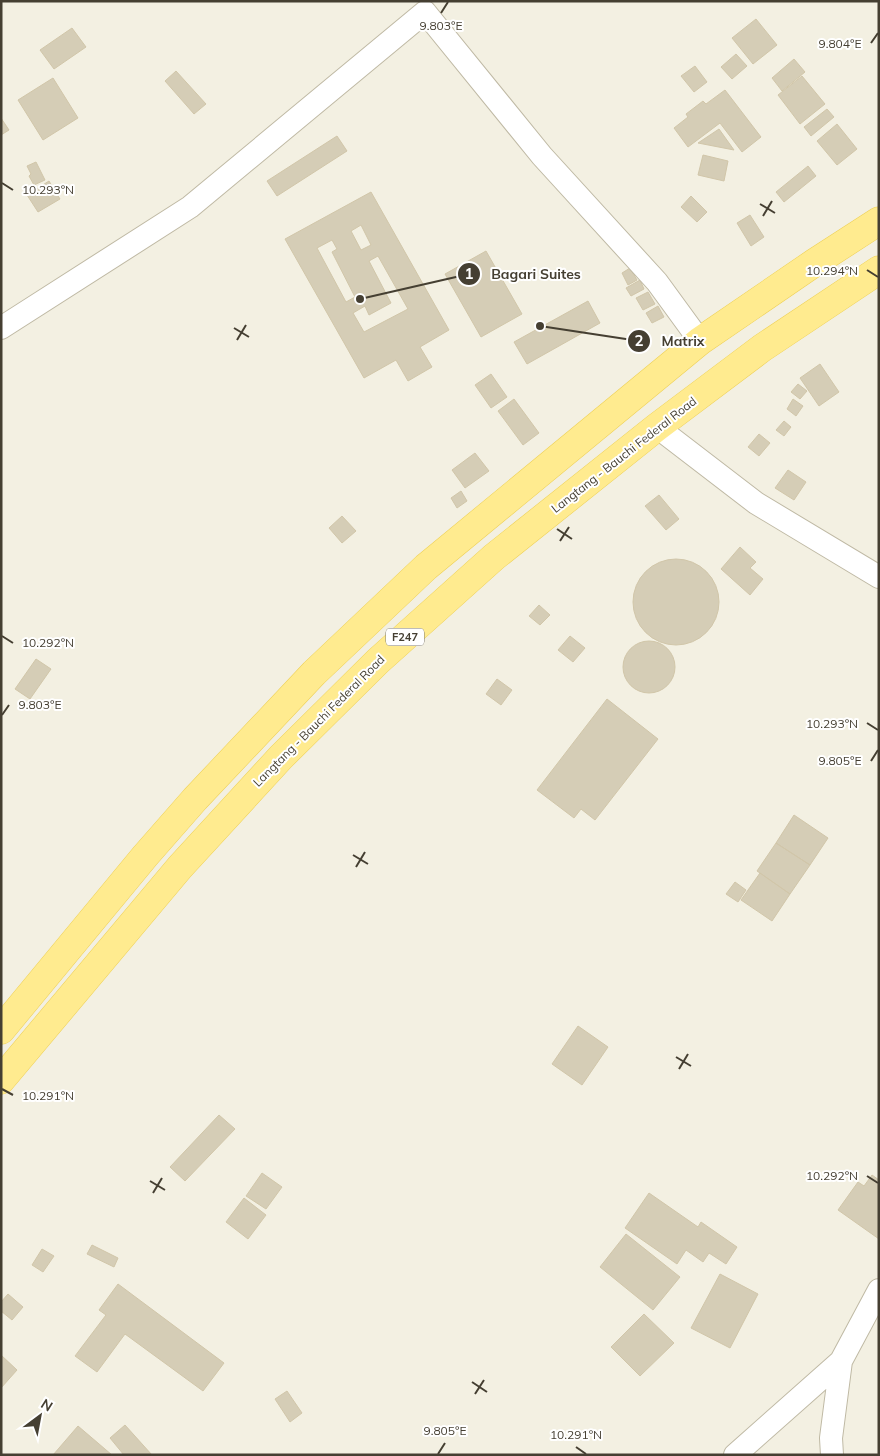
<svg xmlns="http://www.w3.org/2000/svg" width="880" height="1456" font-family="Mulish,sans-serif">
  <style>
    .building { fill: #d5cdb6; stroke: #d1c6a9; fill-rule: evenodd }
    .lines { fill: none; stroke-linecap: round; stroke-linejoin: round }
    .minor-casing { stroke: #bfb9a4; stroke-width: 24 }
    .primary-casing { stroke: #eed055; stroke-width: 29 }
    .minor { stroke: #fff; stroke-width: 22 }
    .primary { stroke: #ffeb8f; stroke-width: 28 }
    .ticks { fill: none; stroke: #453f32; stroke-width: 2 }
    .labels { text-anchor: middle; stroke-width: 4; stroke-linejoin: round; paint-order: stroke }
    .shield { fill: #fff; stroke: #7d7970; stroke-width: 1 }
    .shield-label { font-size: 11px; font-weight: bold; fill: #453f32 }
    .street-label { font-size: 12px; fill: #453f32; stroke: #fff }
    .ticks-label { font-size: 12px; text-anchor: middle; fill: #453f32; stroke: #fff; stroke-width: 4; stroke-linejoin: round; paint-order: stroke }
    .leader { fill: none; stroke: #453f32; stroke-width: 2 }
    .callout-dot { fill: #453f32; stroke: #fff; stroke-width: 2 }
    .mark-label { font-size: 15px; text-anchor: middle; font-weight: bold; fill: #fff }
    .callout-label { font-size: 14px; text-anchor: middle; font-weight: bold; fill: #453f32; stroke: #fff; stroke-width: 4; stroke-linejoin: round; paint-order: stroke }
  </style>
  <rect width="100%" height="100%" fill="#f3f0e2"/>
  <!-- building -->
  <path class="building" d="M756,19l21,26 -24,19 -21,-26z
    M72,28l14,19 -32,22 -14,-19z
    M736,54l11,12 -15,13 -11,-12z
    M794,59l11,13 -23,19 -10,-13z
    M695,66l12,16 -13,10 -13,-16z
    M176,71l30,33 -12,10 -29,-33z
    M802,76l23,28 -25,20 -22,-29z
    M53,78l25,40 -35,22 -25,-40z
    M725,90l36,47 -19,15 -22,-29 -32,24 -14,-19 14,-11 -2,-3 17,-13 3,3z
    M827,109l7,8 -23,19 -7,-9z
    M1,118l8,12 -8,5z
    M837,124l20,25 -20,16 -20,-24z
    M719,129l15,21 -36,-7z
    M337,136l10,15 -70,45 -10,-15z
    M703,155l25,6 -4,20 -26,-6z
    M36,162l9,18 -11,5 -5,-9 2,-2 -4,-8z
    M808,166l8,10 -32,26 -8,-10z
    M49,181l11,18 -22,13 -11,-17z
    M371,192l78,138 -29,17 12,20 -24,14 -12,-21 -32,18 -79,-139zM361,225l10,20 -10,5 -10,-19zM332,240l5,9 -5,3 23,45 -9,5 -29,-54zM378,256l30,53 -44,23 -11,-19 12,-7 4,9 22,-12 -22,-42z
    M691,196l16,16 -10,10 -16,-15z
    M750,215l14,22 -13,9 -14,-23z
    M486,251l36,63 -41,23 -36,-63z
    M630,268l7,12 -9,5 -6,-12z
    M640,280l4,9 -13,7 -5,-8z
    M648,292l7,12 -12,6 -7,-12z
    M588,301l12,22 -73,41 -13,-22z
    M658,306l6,11 -12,6 -6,-10z
    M820,364l19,28 -20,14 -19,-28z
    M491,374l16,23 -16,11 -16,-23z
    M798,384l9,7 -7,8 -9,-7z
    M514,399l25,34 -16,12 -25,-34z
    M793,399l10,7 -7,10 -9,-7z
    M784,421l7,6 -7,9 -8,-6z
    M759,434l11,9 -11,13 -11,-9z
    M475,453l14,18 -24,17 -13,-18z
    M788,470l18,12 -12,18 -19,-12z
    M461,491l6,10 -10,7 -6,-10z
    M659,495l20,24 -13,11 -21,-24z
    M342,516l14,15 -14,12 -13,-15z
    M740,547l16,15 -6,6 13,11 -13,16 -29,-26z
    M633 602a43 43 0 1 1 86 0a43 43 0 1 1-86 0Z
    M539,605l11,10 -10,10 -11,-9z
    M570,636l15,12 -12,14 -15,-12z
    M623 667a26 26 0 1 1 52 0a26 26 0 1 1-52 0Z
    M36,659l15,10 -21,30 -15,-10z
    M497,679l15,11 -11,15 -15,-11z
    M607,699l51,40 -63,81 -14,-11 -7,9 -37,-28z
    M794,815l34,23 -18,27 -34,-22z
    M776,843l34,22 -20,29 -33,-23z
    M760,873l30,21 -18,27 -31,-21z
    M735,882l11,8 -8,12 -12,-8z
    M578,1026l30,21 -26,38 -30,-21z
    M219,1115l16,14 -50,52 -15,-14z
    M262,1173l20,14 -16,22 -20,-13z
    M872,1175l7,5v59l-41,-29 20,-28 6,4z
    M649,1193l49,34 3,-5 36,25 -11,17 -17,-11 -6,9 -17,-12 -9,14 -52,-36z
    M244,1198l22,17 -18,24 -22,-17z
    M626,1234l54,43 -27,33 -53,-43z
    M92,1245l26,13 -4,9 -27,-13z
    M42,1249l12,7 -11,16 -11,-7z
    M720,1274l38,20 -28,54 -39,-20z
    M118,1284l106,79 -21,28 -78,-57 -28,38 -22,-16 31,-41 -7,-5z
    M8,1294l15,13 -11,13 -11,-9v-9z
    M644,1314l30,29 -34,33 -29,-29z
    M1,1355l16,15 -16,18z
    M287,1391l15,22 -12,9 -15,-23z
    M125,1425l27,30h-28l-14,-17z
    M78,1426l34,29h-59z"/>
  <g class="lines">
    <defs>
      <path id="minor" d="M1,328l189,-121 235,-195 117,144 115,126 43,59
        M657,427l99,76 123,74
        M735,1455l106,-94
        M832,1455l-1,-17 10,-77 38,-71"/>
      <path id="primary" d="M1,1030l144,-174 50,-57 119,-126 112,-106 274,-226 114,-78 65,-42
        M1,1080l179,-213 101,-110 97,-96 116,-104 163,-130 105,-79 117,-78"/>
    </defs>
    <!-- minor casing -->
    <use href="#minor" class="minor-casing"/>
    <!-- primary casing -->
    <use href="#primary" class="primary-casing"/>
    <!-- minor -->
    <use href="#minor" class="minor"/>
    <!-- primary -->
    <use href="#primary" class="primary"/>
  </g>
  <!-- ticks -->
  <path class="ticks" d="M441,13l7,-11M871,43l7,-10M2,183l11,7M760,204l15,9M763,216l9,-15M867,270l11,7M234,328l15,9M237,340l9,-15M557,529l15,10M560,541l9,-14M2,636l11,7M2,715l7,-10M867,723l11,7M871,761l7,-11M353,855l15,9M356,867l9,-15M676,1057l15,9M679,1069l9,-15M2,1089l11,6M867,1176l11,7M150,1181l15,9M153,1193l9,-15M472,1382l15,10M475,1394l9,-14M576,1447l10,7M438,1454l7,-11"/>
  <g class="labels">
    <!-- shield labels -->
    <rect class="shield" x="386" y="628.5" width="38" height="17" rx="4"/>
    <g class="shield-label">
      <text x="405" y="641">F247</text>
    </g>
    <!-- street labels -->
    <g class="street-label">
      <text transform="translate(624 455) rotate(-38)" y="4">Langtang - Bauchi Federal Road</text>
      <text transform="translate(319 721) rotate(-45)" y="4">Langtang - Bauchi Federal Road</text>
    </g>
  </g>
  <g class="ticks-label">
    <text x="441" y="30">9.803°E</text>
    <text x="840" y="48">9.804°E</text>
    <text x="48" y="194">10.293°N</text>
    <text x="832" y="275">10.294°N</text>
    <text x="48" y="647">10.292°N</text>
    <text x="40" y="709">9.803°E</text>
    <text x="832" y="728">10.293°N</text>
    <text x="840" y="765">9.805°E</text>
    <text x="48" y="1100">10.291°N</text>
    <text x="832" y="1180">10.292°N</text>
    <text x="445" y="1435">9.805°E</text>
    <text x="576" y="1439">10.291°N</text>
  </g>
  <!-- callouts -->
  <path class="leader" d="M360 299L469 274M540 326L639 341"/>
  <g class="callout-dot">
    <circle cx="360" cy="299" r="5"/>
    <circle cx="540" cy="326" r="5"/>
    <circle cx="469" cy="274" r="12"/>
    <circle cx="639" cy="341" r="12"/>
  </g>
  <g class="mark-label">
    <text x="469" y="279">1</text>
    <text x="639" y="346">2</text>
  </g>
  <g class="callout-label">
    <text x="536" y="279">Bagari Suites</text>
    <text x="683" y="346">Matrix</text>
  </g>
  <!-- border -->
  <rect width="880" height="1456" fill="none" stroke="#453f32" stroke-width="5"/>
  <!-- north arrow -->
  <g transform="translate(40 1416) rotate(32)" stroke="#ffffff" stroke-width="4" paint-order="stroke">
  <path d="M0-4L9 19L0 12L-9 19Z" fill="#453f32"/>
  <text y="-8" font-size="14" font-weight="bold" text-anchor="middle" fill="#453f32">N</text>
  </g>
</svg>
